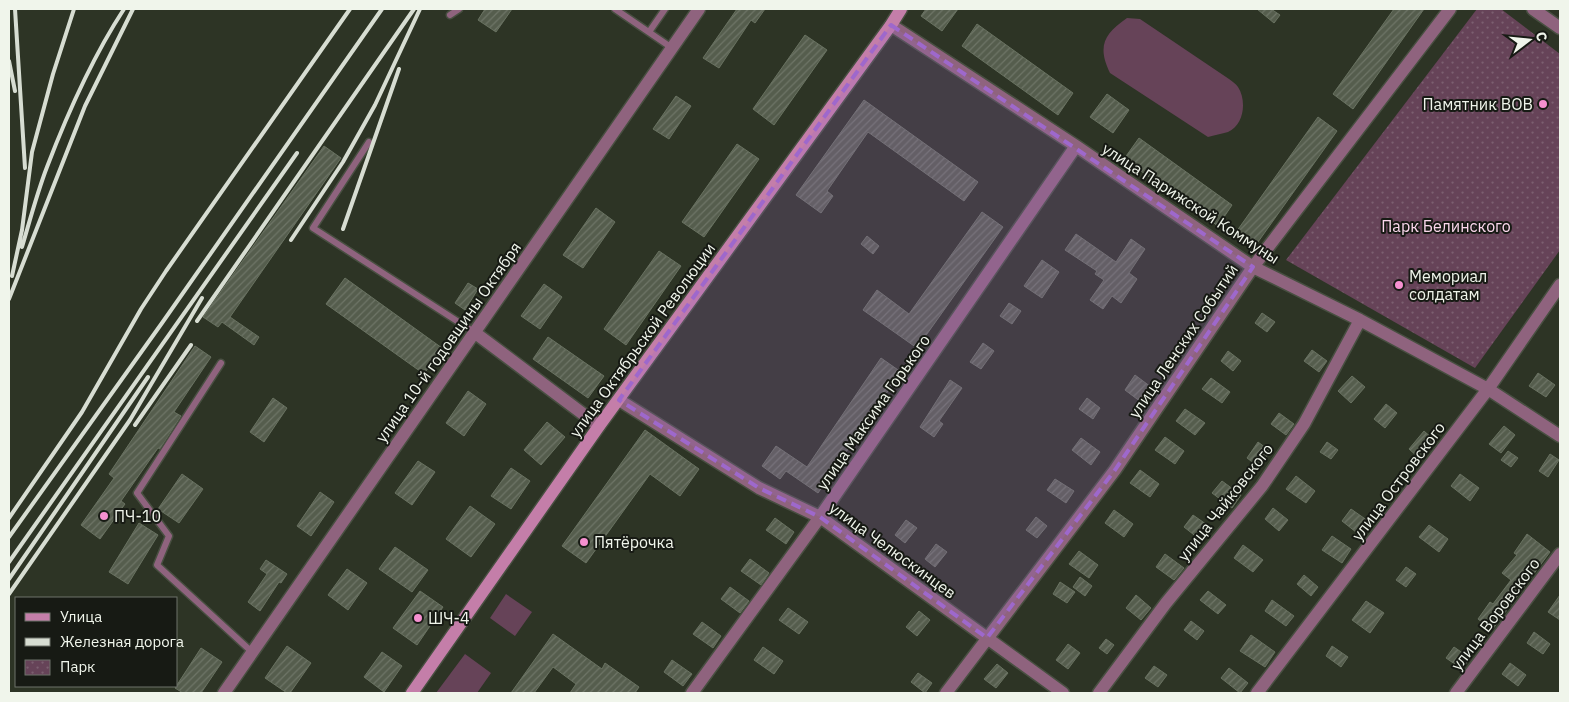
<svg xmlns="http://www.w3.org/2000/svg" width="1569" height="702" font-family="'IBM Plex Sans',sans-serif">
  <style>
    .grass { fill: #664358 }
    .park { fill: url(#park-dots) }
    .building { fill: url(#building-hatch); stroke: #697261 }
    .lines { fill: none; stroke-linecap: round; stroke-linejoin: round }
    .lane-casing { stroke: #484f41; stroke-width: 9 }
    .street-casing { stroke: #484f41; stroke-width: 15 }
    .secondary-casing { stroke: #484f41; stroke-width: 15 }
    .lane { stroke: #8f637e; stroke-width: 6 }
    .street { stroke: #8f637e; stroke-width: 12 }
    .secondary { stroke: #c47ea9; stroke-width: 12 }
    .rail { stroke: #d7ddd2; stroke-width: 4 }
    .marked { fill: #9e68cc; fill-opacity: 0.2; stroke: #9e68cc; stroke-width: 4; stroke-dasharray: 10 6; stroke-linejoin: round }
    .poi-dot { fill: #f690d0; stroke: #171a14; stroke-width: 2 }
    .labels { text-anchor: middle; stroke-width: 4; stroke-linejoin: round; paint-order: stroke }
    .poi-label { font-size: 16px; fill: #f0f5eb; stroke: #171a14; text-anchor: start }
    .street-label { font-size: 16px; fill: #f0f5eb; stroke: #171a14 }
    .park-label { font-size: 16px; fill: #fbd7ec; stroke: #171a14 }
  </style>
  <defs>
    <pattern id="park-dots" width="8" height="8" patternUnits="userSpaceOnUse" patternTransform="scale(1.25)"><rect width="8" height="8" fill="#664358"/><path d="M2 2h.1M6 6h.1" fill="none" stroke="#7c5f70" stroke-width="1.8" stroke-linecap="round"/></pattern>
    <pattern id="building-hatch" width="6" height="6" patternUnits="userSpaceOnUse" patternTransform="scale(1.25)"><rect width="6" height="6" fill="#555d4d"/><path d="M-1 1l2-2M0 6l6-6M5 7l2-2" fill="none" stroke="#6e7567"/></pattern>
  </defs>
  <rect width="100%" height="100%" fill="#2d3425"/>
  <!-- grass -->
  <path class="grass" d="M1127,18l13,1 89,60c3,2 7,5 9,8 9,14 6,38 -10,45 -6,2 -14,3 -20,5l-98,-64c-13,-27 -6,-39 17,-55z
    M506,594l26,18 -17,24 -25,-18z
    M465,654l26,19 -14,20h-41z"/>
  <!-- park -->
  <path class="park" d="M1477,9h24l59,45v196l-85,118 -189,-108z"/>
  <!-- building -->
  <path class="building" d="M485,9h27l-16,23 -18,-12z
    M737,9h28l-10,14 -4,-3 -32,48 -16,-10z
    M926,9h32l-16,22 -21,-15z
    M1257,9h14l9,6 -6,8z
    M1394,9h30l-71,100 -20,-15z
    M977,24l96,69 -15,22 -96,-69z
    M805,35l22,15 -53,75 -21,-16z
    M1107,94l22,16 -16,23 -23,-16z
    M676,96l15,10 -22,33 -16,-10z
    M864,100l114,82 -14,19 -96,-69 -41,59 6,5 -12,17 -25,-18z
    M1318,117l19,14 -84,118 -19,-14z
    M1139,138l93,67 -14,21 -94,-67z
    M737,144l22,15 -55,78 -22,-15z
    M324,146l17,12 -111,159 29,20 -5,8 -32,-23 -4,5 -15,-10z
    M596,208l19,14 -32,46 -20,-13z
    M982,212l21,15 -86,121 -54,-38 14,-20 32,24z
    M1076,234l40,28 15,-23 14,10 -16,24 8,6 -16,24 -9,-7 -9,13 -13,-9 14,-20 -9,-6 2,-3 -32,-21z
    M867,236l12,10 -6,8 -12,-10z
    M659,251l22,15 -55,79 -22,-16z
    M1042,260l17,12 -17,26 -18,-12z
    M345,278l97,70 -18,26 -98,-70z
    M468,283l10,6 -13,21 -10,-7z
    M544,284l18,13 -22,32 -19,-13z
    M1009,303l12,8 -9,13 -12,-8z
    M1262,313l13,9 -8,10 -12,-9z
    M548,337l56,39 -16,22 -55,-39z
    M983,343l11,8 -13,18 -11,-7z
    M195,346l16,11 -37,55 7,4 -21,33 -2,-1 -37,53 4,3 -25,35 -19,-14 33,-47 -5,-4z
    M1312,350l15,11 -8,11 -15,-11z
    M1228,351l13,10 -8,10 -12,-10z
    M881,358l20,14 -83,121 -32,-22 -6,8 -18,-13 14,-20 31,21z
    M1538,373l17,12 -9,12 -17,-11z
    M1135,375l16,12 -10,15 -16,-12z
    M1352,376l13,11 -14,16 -13,-12z
    M1211,378l19,14 -8,11 -20,-14z
    M950,380l12,8 -23,33 4,3 -9,13 -14,-10z
    M468,391l18,13 -22,32 -18,-13z
    M273,398l14,10 -23,34 -14,-10z
    M1087,398l13,10 -7,11 -14,-10z
    M1386,404l11,9 -12,15 -11,-9z
    M1185,409l20,14 -10,12 -19,-14z
    M1279,413l15,11 -8,11 -15,-11z
    M547,422l18,15 -24,28 -17,-15z
    M1504,426l11,9 -14,18 -12,-9z
    M645,430l54,39 -19,27 -30,-22 -64,89 -24,-17z
    M1424,431l9,8 -15,18 -9,-8z
    M1165,437l19,14 -9,13 -20,-14z
    M1081,438l19,14 -9,13 -19,-15z
    M1258,442l12,9 -11,16 -12,-9z
    M1327,442l11,8 -7,9 -11,-7z
    M1508,451l10,7 -7,9 -10,-7z
    M1550,454l9,6 -11,17 -9,-6z
    M418,461l17,11 -23,33 -17,-12z
    M511,468l19,13 -19,28 -20,-13z
    M1140,470l19,14 -9,13 -20,-14z
    M182,474l21,15 -24,34 -21,-14z
    M1460,474l19,14 -9,13 -19,-15z
    M1296,476l19,15 -9,12 -20,-14z
    M1055,479l19,12 -8,12 -19,-13z
    M1222,481l19,14 -9,13 -20,-15z
    M320,492l14,10 -23,34 -14,-10z
    M470,506l25,18 -24,33 -25,-18z
    M1273,508l15,12 -9,11 -14,-12z
    M1351,509l20,14 -10,13 -19,-15z
    M1114,510l19,14 -9,13 -19,-14z
    M1193,515l20,14 -10,13 -19,-15z
    M1036,517l11,9 -10,12 -11,-8z
    M775,518l19,14 -8,12 -20,-14z
    M906,520l11,8 -12,15 -10,-8z
    M139,523l19,12 -30,49 -19,-12z
    M1429,525l19,14 -9,13 -20,-15z
    M1527,534l23,18 -58,78 -14,-11 12,-17 3,2 18,-24 -9,-7 15,-18 -3,-2z
    M1332,536l19,13 -9,14 -20,-13z
    M936,544l11,8 -12,15 -10,-8z
    M1243,545l20,15 -10,12 -19,-14z
    M395,547l33,23 -16,22 -33,-23z
    M1079,551l19,14 -9,13 -20,-14z
    M1165,554l19,14 -10,12 -18,-13z
    M750,559l19,14 -8,12 -20,-14z
    M266,560l21,14 -6,9 -2,-1 -19,29 -12,-9 19,-28 -7,-5z
    M1406,567l10,7 -10,13 -10,-7z
    M347,569l20,14 -19,27 -20,-15z
    M1304,575l14,12 -7,9 -14,-12z
    M1080,577l12,9 -7,10 -12,-9z
    M1060,582l15,10 -8,11 -14,-9z
    M730,587l19,14 -9,12 -19,-14z
    M420,591l23,16 -26,38 -24,-17z
    M1208,591l18,14 -8,9 -18,-14z
    M1136,595l15,13 -10,12 -15,-12z
    M1560,595v25l-12,-8z
    M1272,600l22,16 -8,10 -21,-15z
    M1366,601l18,12 -14,20 -18,-13z
    M788,608l20,14 -9,12 -20,-14z
    M919,611l11,9 -13,16 -11,-9z
    M1191,621l13,10 -7,9 -13,-10z
    M702,622l19,14 -8,12 -20,-14z
    M1534,632l16,12 -7,10 -16,-11z
    M553,634l49,35 3,-6 34,24 -4,6h-65l6,-9 -23,-17 -19,26h-23z
    M1251,635l24,17 -10,15 -25,-16z
    M1106,639l8,6 -7,9 -8,-6z
    M1068,644l12,9 -12,16 -12,-9z
    M287,646l24,17 -21,30h-3l-22,-15z
    M1332,646l16,11 -7,10 -15,-11z
    M763,647l20,14 -9,13 -20,-14z
    M1454,647l16,11 -8,11 -16,-11z
    M201,648l21,14 -21,31h-18l-8,-5z
    M382,652l20,14 -18,26 -20,-15z
    M672,660l20,14 -9,12 -19,-14z
    M1510,663l16,12 -8,11 -16,-12z
    M997,664l11,9 -12,15 -12,-9z
    M1154,666l13,9 -9,12 -13,-9z
    M1229,668l19,15 -8,10 -19,-15z
    M918,673l14,10 -7,10 -14,-11z"/>
  <g class="lines">
    <defs>
      <path id="lane" d="M615,9l57,39
        M450,15l9,-6
        M649,32l16,-23
        M369,142l-56,86 161,104
        M221,363l-84,130 32,43 -12,29 95,87"/>
      <path id="street" d="M1533,9l27,19
        M891,25l185,121 177,121 107,53 128,69 72,47
        M474,332l125,94
        M619,400l140,88 61,29 243,176
        M224,693l475,-684
        M692,693l128,-176 256,-371
        M946,693l169,-223 138,-203 197,-258
        M1099,693l67,-90 96,-117 42,-62 56,-104
        M1257,693l231,-304 72,-104
        M1456,693l104,-139"/>
      <path id="secondary" d="M412,693l187,-267 292,-401 10,-16"/>
    </defs>
    <!-- lane casing -->
    <use href="#lane" class="lane-casing"/>
    <!-- street casing -->
    <use href="#street" class="street-casing"/>
    <!-- secondary casing -->
    <use href="#secondary" class="secondary-casing"/>
    <!-- lane -->
    <use href="#lane" class="lane"/>
    <!-- street -->
    <use href="#street" class="street"/>
    <!-- secondary -->
    <use href="#secondary" class="secondary"/>
    <!-- rail -->
    <path class="rail" d="M15,9l10,159
      M9,61l6,30
      M343,229l56,-160
      M291,240l52,-78 32,-57 45,-96
      M22,247c8,-27 15,-54 25,-80 21,-55 45,-109 77,-158
      M12,276l10,-46 10,-78 21,-78 21,-65
      M9,299l76,-193 48,-97
      M197,321l217,-312
      M135,425l56,-80
      M9,518l73,-106 59,-103 25,-38 184,-262
      M9,537l153,-214 220,-314
      M9,562l288,-409
      M9,579l139,-202
      M9,594l121,-174 72,-122"/>
  </g>
  <!-- marked area -->
  <path class="marked" d="M891,25l362,242 -138,203 -128,168 -167,-121 -61,-29 -140,-88z"/>
  <!-- markers -->
  <g class="poi-dot">
    <circle cx="1543" cy="104" r="5"/>
    <circle cx="1399" cy="285" r="5"/>
    <circle cx="104" cy="516" r="5"/>
    <circle cx="584" cy="542" r="5"/>
    <circle cx="418" cy="618" r="5"/>
  </g>
  <g class="labels">
    <!-- poi labels -->
    <g class="poi-label">
      <text x="1533" y="110" text-anchor="end">Памятник ВОВ</text>
      <text x="1409" y="282">Мемориал<tspan x="1409" dy="18">солдатам</tspan></text>
      <text x="114" y="522">ПЧ-10</text>
      <text x="594" y="548">Пятёрочка</text>
      <text x="428" y="624">ШЧ-4</text>
    </g>
    <!-- street labels -->
    <g class="street-label">
      <text transform="translate(1191 203) rotate(33)" y="6">улица Парижской Коммуны</text>
      <text transform="translate(642 340) rotate(-54)" y="6">улица Октябрьской Революции</text>
      <text transform="translate(1183 341) rotate(-56)" y="6">улица Ленских Событий</text>
      <text transform="translate(448 342) rotate(-55)" y="6">улица 10-й годовщины Октября</text>
      <text transform="translate(873 412) rotate(-55)" y="6">улица Максима Горького</text>
      <text transform="translate(1398 481) rotate(-53)" y="6">улица Островского</text>
      <text transform="translate(1225 502) rotate(-52)" y="6">улица Чайковского</text>
      <text transform="translate(893 550) rotate(36)" y="6">улица Челюскинцев</text>
      <text transform="translate(1495 614) rotate(-53)" y="6">улица Воровского</text>
    </g>
    <!-- park labels -->
    <g class="park-label">
      <text x="1446" y="232">Парк Белинского</text>
    </g>
  </g>
  <!-- border -->
  <rect width="1569" height="702" fill="none" stroke="#f0f5eb" stroke-width="20"/>
  <!-- legend -->
  <rect x="15" y="597" width="162" height="90" fill="#171a14" stroke="#6e726a"/>
  <rect x="25" y="613" width="25" height="8" fill="#c47ea9" stroke="#6e726a"/>
  <text x="60" y="622" font-size="15" fill="#f0f5eb">Улица</text>
  <rect x="25" y="638" width="25" height="8" fill="#d7ddd2" stroke="#6e726a"/>
  <text x="60" y="647" font-size="15" fill="#f0f5eb">Железная дорога</text>
  <rect x="25" y="660" width="25" height="15" fill="url(#park-dots)" stroke="#6e726a"/>
  <text x="60" y="672" font-size="15" fill="#f0f5eb">Парк</text>
  <!-- north arrow -->
  <g transform="translate(1529 40) rotate(74)" stroke="#171a14" stroke-width="4" paint-order="stroke">
  <path d="M0-4L9 19L0 12L-9 19Z" fill="#f0f5eb"/>
  <text y="-8" font-size="14" font-weight="bold" text-anchor="middle" fill="#f0f5eb">С</text>
  </g>
</svg>
